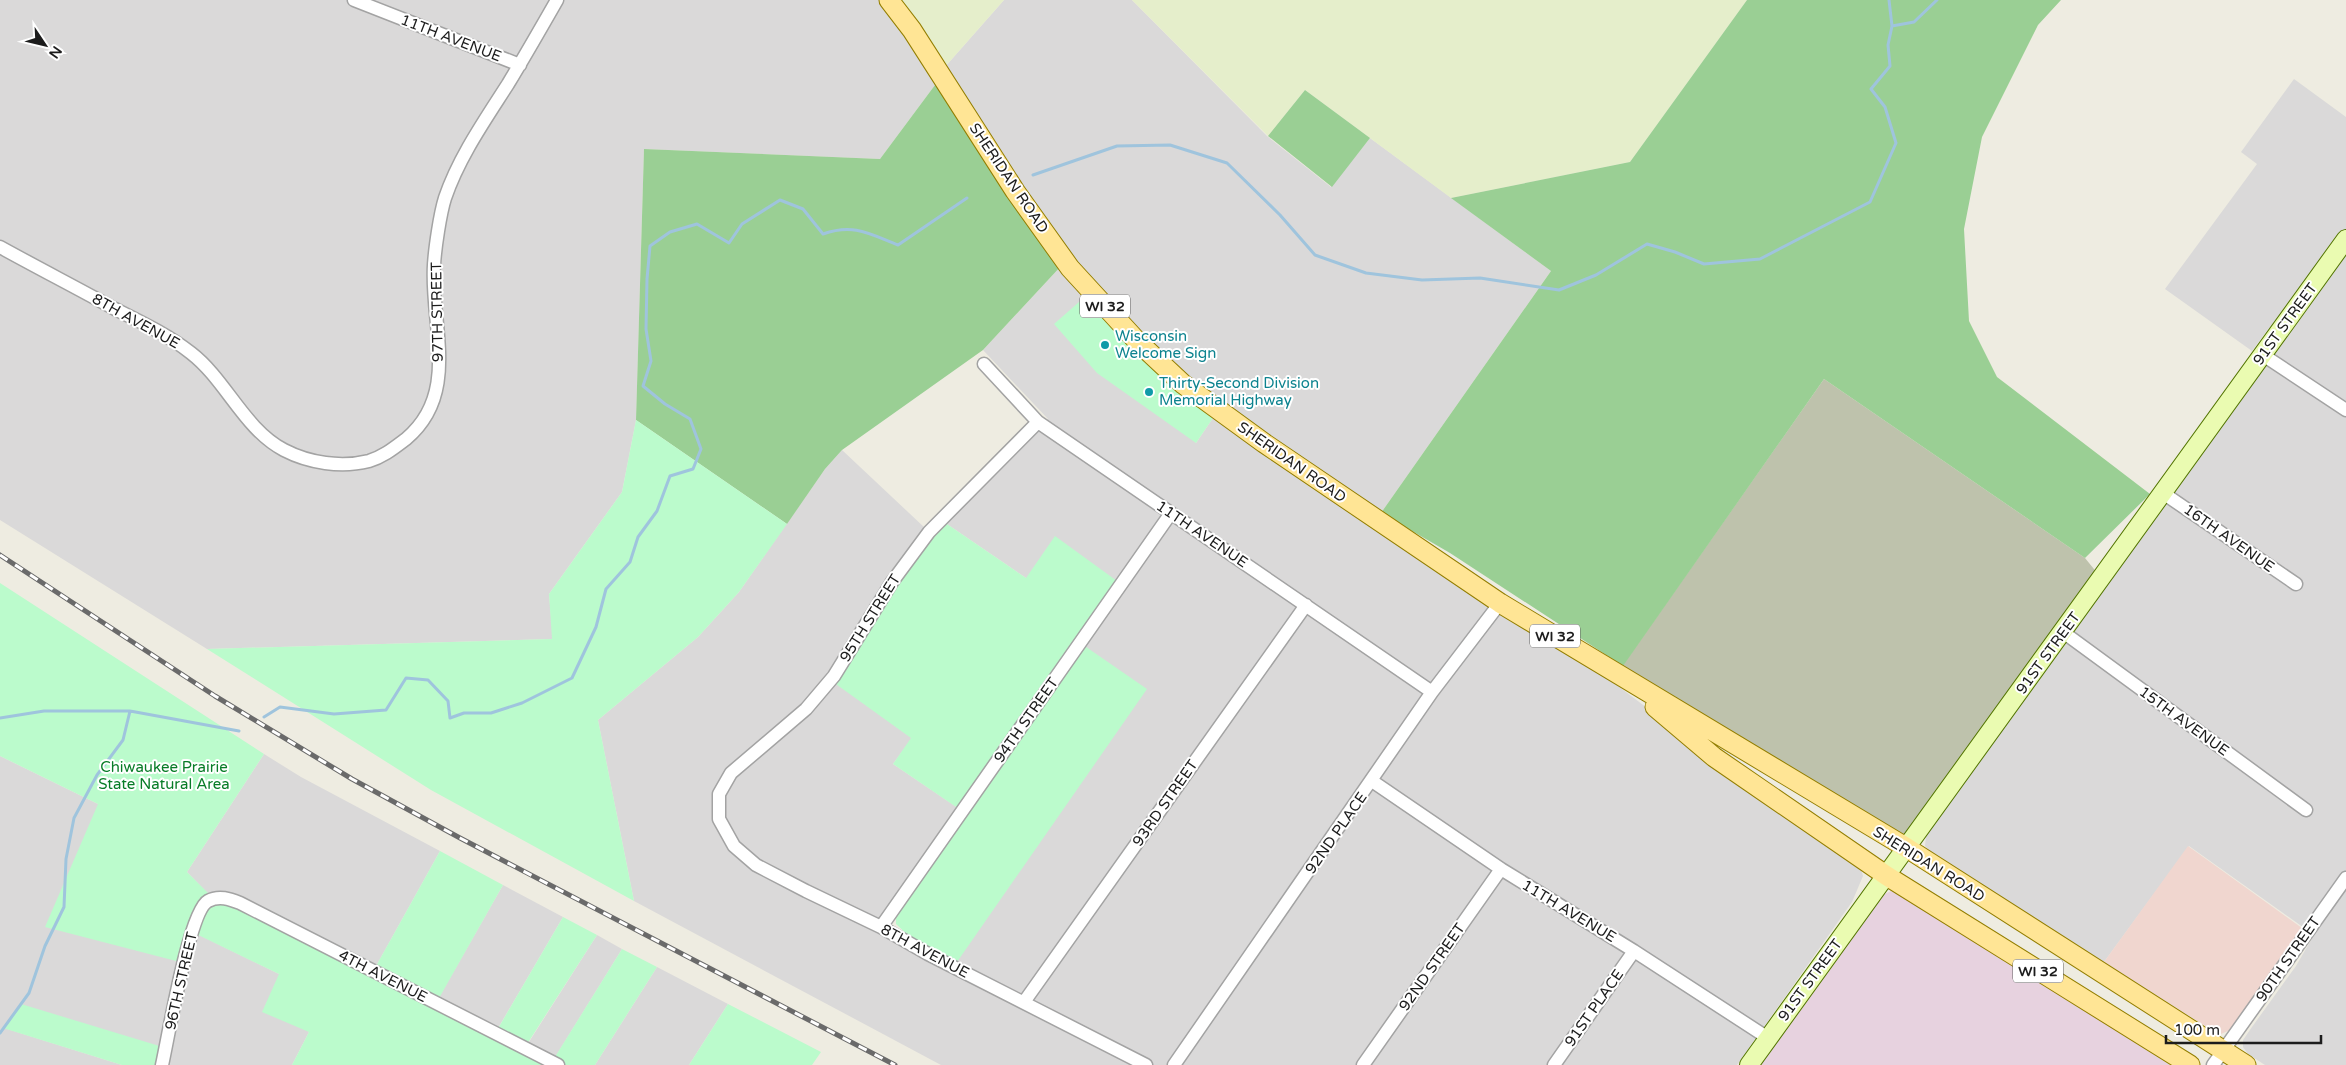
<svg xmlns="http://www.w3.org/2000/svg" width="2346" height="1065" font-family="'Varela Round',sans-serif">
  <style>
    .residential { fill: #dad9d9 }
    .commercial { fill: #f0d6cf }
    .industrial { fill: #e7d2df }
    .construction { fill: #bec2ac }
    .farmland { fill: #e5eecb }
    .forest { fill: #9acf94 }
    .park { fill: #bbfbcc }
    .lines { fill: none; stroke-linecap: round; stroke-linejoin: round }
    .stream { stroke: #9fc4dd; stroke-width: 3 }
    .street-casing { stroke: #a3a3a3; stroke-width: 15 }
    .secondary-casing { stroke: #527401; stroke-width: 20 }
    .primary-casing { stroke: #937e00; stroke-width: 21 }
    .street { stroke: #fff; stroke-width: 12 }
    .secondary { stroke: #eafbb1; stroke-width: 18 }
    .primary { stroke: #ffe595; stroke-width: 19 }
    .rail-casing { stroke: #6a6a6a; stroke-width: 5 }
    .rail { stroke: #fff; stroke-width: 3; stroke-dasharray: 9; stroke-linecap: butt }
    .culture-dot { fill: #0f9aa8; stroke: #fff; stroke-width: 2 }
    .labels { text-anchor: middle; stroke-width: 4; stroke-linejoin: round; paint-order: stroke }
    .shield { fill: #fff; stroke: #606060; stroke-width: 1 }
    .shield-label { font-size: 14px; font-weight: bold; fill: #1c1c1c }
    .street-label { font-size: 15px; fill: #1c1c1c; stroke: #fff }
    .culture-label { font-size: 15px; fill: #0d838f; stroke: #fff; text-anchor: start }
    .park-label { font-size: 15px; fill: #087c27; stroke: #fff }
  </style>
  <rect width="100%" height="100%" fill="#eeece1"/>
  <!-- residential -->
  <path class="residential" d="M0,0h881l57,81 -58,78 -236,-10 -8,271 -14,72 -73,102 4,45 -346,10 -207,-129z
    M1004,0h128l135,136 64,51 39,-49 181,133 -170,242 -27,-18 -152,-106 -38,-33 -83,-85 -40,-53 -97,-150z
    M2294,79l52,38v948h-81l-17,-11 -5,-7v-7l9,-13 44,-61 18,-31 -125,-89 -85,116 -142,-89 -33,-22 -4,-5 1,-10 6,-10 352,-488 -15,-10 -17,23 -87,-62 92,-125 -16,-12z
    M1062,265l134,178 19,-28 296,207 28,14 51,29 271,204 2,7 -11,26 -115,163h-796l-307,-164 -36,-181 100,-83 41,-45 86,-123 17,-19 83,78 -34,43 -65,105 86,62 -19,26 65,44 -85,120 78,42 133,-325 -58,-67 -82,-56 104,-103 -65,-69z
    M264,754l37,23 139,74 -65,117 -166,-73 -22,-23z
    M0,756l98,48 97,129 84,41 30,58 -17,33h-125l-163,-37 118,37h-122z
    M503,885l60,32 -66,113 -59,-31z
    M597,935l25,14 -68,110 -27,-14z
    M657,967l71,37 -39,61h-94z"/>
  <!-- commercial -->
  <path class="commercial" d="M2188,846l114,82 -61,89 -11,13 -9,4 -8,-3 -109,-69z"/>
  <!-- industrial -->
  <path class="industrial" d="M1891,891l22,11 257,163h-416l125,-168z"/>
  <!-- construction -->
  <path class="construction" d="M1824,379l261,179 17,21 -195,269 -352,-212 68,29z"/>
  <!-- farmland -->
  <path class="farmland" d="M896,0h108l-60,68z
    M1132,0h615l-117,162 -179,36 -146,-108 -37,46z"/>
  <!-- forest -->
  <path class="forest" d="M1747,0h314l-23,25 -56,112 -18,92 5,92 28,56 153,117 -65,64 -261,-179 -201,287 -173,-113 -69,-40 170,-242 -100,-73 179,-36z
    M938,81l124,184 -79,85 -141,100 -17,19 -38,55 -151,-104 8,-271 236,10z
    M1305,90l65,48 -38,49 -64,-51z"/>
  <!-- park -->
  <path class="park" d="M1087,295l128,120 -19,28 -99,-70 -43,-49z
    M636,420l151,104 -48,68 -41,45 -100,83 36,181 -203,-111 -224,-141 345,-10 -3,-45 73,-102z
    M944,522l82,56 29,-42 62,45 -41,59 71,49 -190,273 -45,-23 -16,-15v-11l69,-100 -72,-49 18,-26 -78,-56 71,-111z
    M0,583l264,171 -77,118 30,30 21,6 133,67 69,-124 63,34 -69,122 59,30 70,-120 34,18 -75,117 26,13h-256l17,-33 -47,-20 17,-38 -91,-44 -8,32 -135,-35 53,-123 -98,-48z
    M622,949l35,18 -62,98h-45z
    M21,1004l145,44v17h-44l-119,-37z
    M728,1004l93,48 -9,13h-123z"/>
  <g class="lines">
    <!-- stream -->
    <path class="stream" d="M1892,26l22,-4 23,-22
      M1033,175l84,-29 53,-1 57,18 53,52 35,40 51,18 56,7 58,-2 79,12 37,-15 51,-31 28,8 29,12 56,-5 110,-57 26,-59 -11,-36 -14,-18 19,-23 -2,-21 4,-19 -3,-26
      M264,717l16,-10 54,7 52,-4 20,-32 22,2 20,21 2,17 14,-5h27l31,-10 50,-25 24,-51 10,-38 24,-27 8,-25 19,-26 13,-35 23,-7 8,-20 -11,-30 -25,-15 -22,-18 8,-25 -5,-32 1,-50 3,-33 20,-14 27,-8 32,19 13,-19 38,-24 23,9 20,25c31,-11 47,0 75,11l69,-47
      M0,718l44,-7h86l109,20
      M0,1033l29,-40 16,-47 19,-39 2,-48 8,-41 23,-43 26,-35 7,-29"/>
    <defs>
      <path id="street" d="M354,0l166,65
        M0,247c38,21 77,41 115,62 26,13 53,26 76,44 35,27 53,76 93,97 25,13 57,18 85,11 14,-4 25,-13 37,-22 55,-46 24,-115 28,-174 1,-17 6,-51 11,-67 14,-41 40,-78 63,-114 17,-28 33,-56 49,-84
        M2263,355l83,55
        M984,364l54,58 394,270
        M1038,422l-109,110 -37,50 -58,94 -28,33 -75,64 -12,21v25l15,27 22,19 50,26 75,36 47,27 218,111
        M2163,493l133,91
        M2063,632l243,178
        M1372,781l129,88 133,82 134,87
        M881,927l290,-414
        M1024,1002l282,-397
        M162,1065c6,-26 27,-154 46,-164 11,-6 22,-2 32,2l318,162
        M1174,1065l258,-373 68,-89
        M1363,1065l138,-196
        M1554,1065l80,-114
        M2213,1065l133,-187"/>
      <path id="secondary" d="M1749,1065l597,-826"/>
      <path id="primary" d="M889,0l23,30 103,161 55,77 67,73 46,43 81,59 236,160 407,245 339,217
        M1655,707l59,50 173,119 303,189"/>
    </defs>
    <!-- street casing -->
    <use href="#street" class="street-casing"/>
    <!-- secondary casing -->
    <use href="#secondary" class="secondary-casing"/>
    <!-- primary casing -->
    <use href="#primary" class="primary-casing"/>
    <!-- street -->
    <use href="#street" class="street"/>
    <!-- secondary -->
    <use href="#secondary" class="secondary"/>
    <!-- primary -->
    <use href="#primary" class="primary"/>
    <defs>
      <path id="rail" d="M0,555l215,141 137,83 108,59 435,227"/>
    </defs>
    <!-- rail casing -->
    <use href="#rail" class="rail-casing"/>
    <!-- rail -->
    <use href="#rail" class="rail"/>
  </g>
  <!-- markers -->
  <g class="culture-dot">
    <circle cx="1105" cy="345" r="5"/>
    <circle cx="1149" cy="392" r="5"/>
  </g>
  <g class="labels">
    <!-- shield labels -->
    <g class="shield">
      <rect x="1080" y="294.5" width="50" height="23" rx="4"/>
      <rect x="1530" y="624.5" width="50" height="23" rx="4"/>
      <rect x="2013" y="959.5" width="50" height="23" rx="4"/>
    </g>
    <g class="shield-label">
      <text x="1105" y="311">WI 32</text>
      <text x="1555" y="641">WI 32</text>
      <text x="2038" y="976">WI 32</text>
    </g>
    <!-- street labels -->
    <g class="street-label">
      <text transform="translate(451 38) rotate(21)" y="5">11TH AVENUE</text>
      <text transform="translate(1009 178) rotate(56)" y="5">SHERIDAN ROAD</text>
      <text transform="translate(437 312) rotate(-91)" y="5">97TH STREET</text>
      <text transform="translate(136 321) rotate(29)" y="5">8TH AVENUE</text>
      <text transform="translate(2285 324) rotate(-54)" y="5">91ST STREET</text>
      <text transform="translate(1292 462) rotate(35)" y="5">SHERIDAN ROAD</text>
      <text transform="translate(1202 534) rotate(34)" y="5">11TH AVENUE</text>
      <text transform="translate(2229 538) rotate(35)" y="5">16TH AVENUE</text>
      <text transform="translate(870 618) rotate(-58)" y="5">95TH STREET</text>
      <text transform="translate(2048 653) rotate(-54)" y="5">91ST STREET</text>
      <text transform="translate(1026 720) rotate(-55)" y="5">94TH STREET</text>
      <text transform="translate(2184 721) rotate(36)" y="5">15TH AVENUE</text>
      <text transform="translate(1165 803) rotate(-55)" y="5">93RD STREET</text>
      <text transform="translate(1336 833) rotate(-55)" y="5">92ND PLACE</text>
      <text transform="translate(1929 864) rotate(32)" y="5">SHERIDAN ROAD</text>
      <text transform="translate(1569 911) rotate(31)" y="5">11TH AVENUE</text>
      <text transform="translate(925 951) rotate(28)" y="5">8TH AVENUE</text>
      <text transform="translate(2288 959) rotate(-55)" y="5">90TH STREET</text>
      <text transform="translate(1432 967) rotate(-55)" y="5">92ND STREET</text>
      <text transform="translate(383 976) rotate(27)" y="5">4TH AVENUE</text>
      <text transform="translate(1810 980) rotate(-54)" y="5">91ST STREET</text>
      <text transform="translate(181 981) rotate(-77)" y="5">96TH STREET</text>
      <text transform="translate(1594 1008) rotate(-55)" y="5">91ST PLACE</text>
    </g>
    <!-- culture labels -->
    <g class="culture-label">
      <text x="1115" y="341">Wisconsin<tspan x="1115" dy="17">Welcome Sign</tspan></text>
      <text x="1159" y="388">Thirty-Second Division<tspan x="1159" dy="17">Memorial Highway</tspan></text>
    </g>
    <!-- park labels -->
    <g class="park-label">
      <text x="164" y="772">Chiwaukee Prairie<tspan x="164" dy="17">State Natural Area</tspan></text>
    </g>
  </g>
  <!-- north arrow -->
  <g transform="translate(45 45) rotate(125)" stroke="#ffffff" stroke-width="4" paint-order="stroke">
  <path d="M0-4L9 19L0 12L-9 19Z" fill="#1c1c1c"/>
  <text y="-8" font-size="14" font-weight="bold" text-anchor="middle" fill="#1c1c1c">N</text>
  </g>
  <!-- scale -->
  <path d="M2166 1035v8h155v-8" fill="none" stroke="#1c1c1c" stroke-width="2.5"/>
  <text x="2174" y="1035" font-size="15" fill="#1c1c1c" stroke="#ffffff" stroke-width="4" paint-order="stroke">100 m</text>
</svg>
